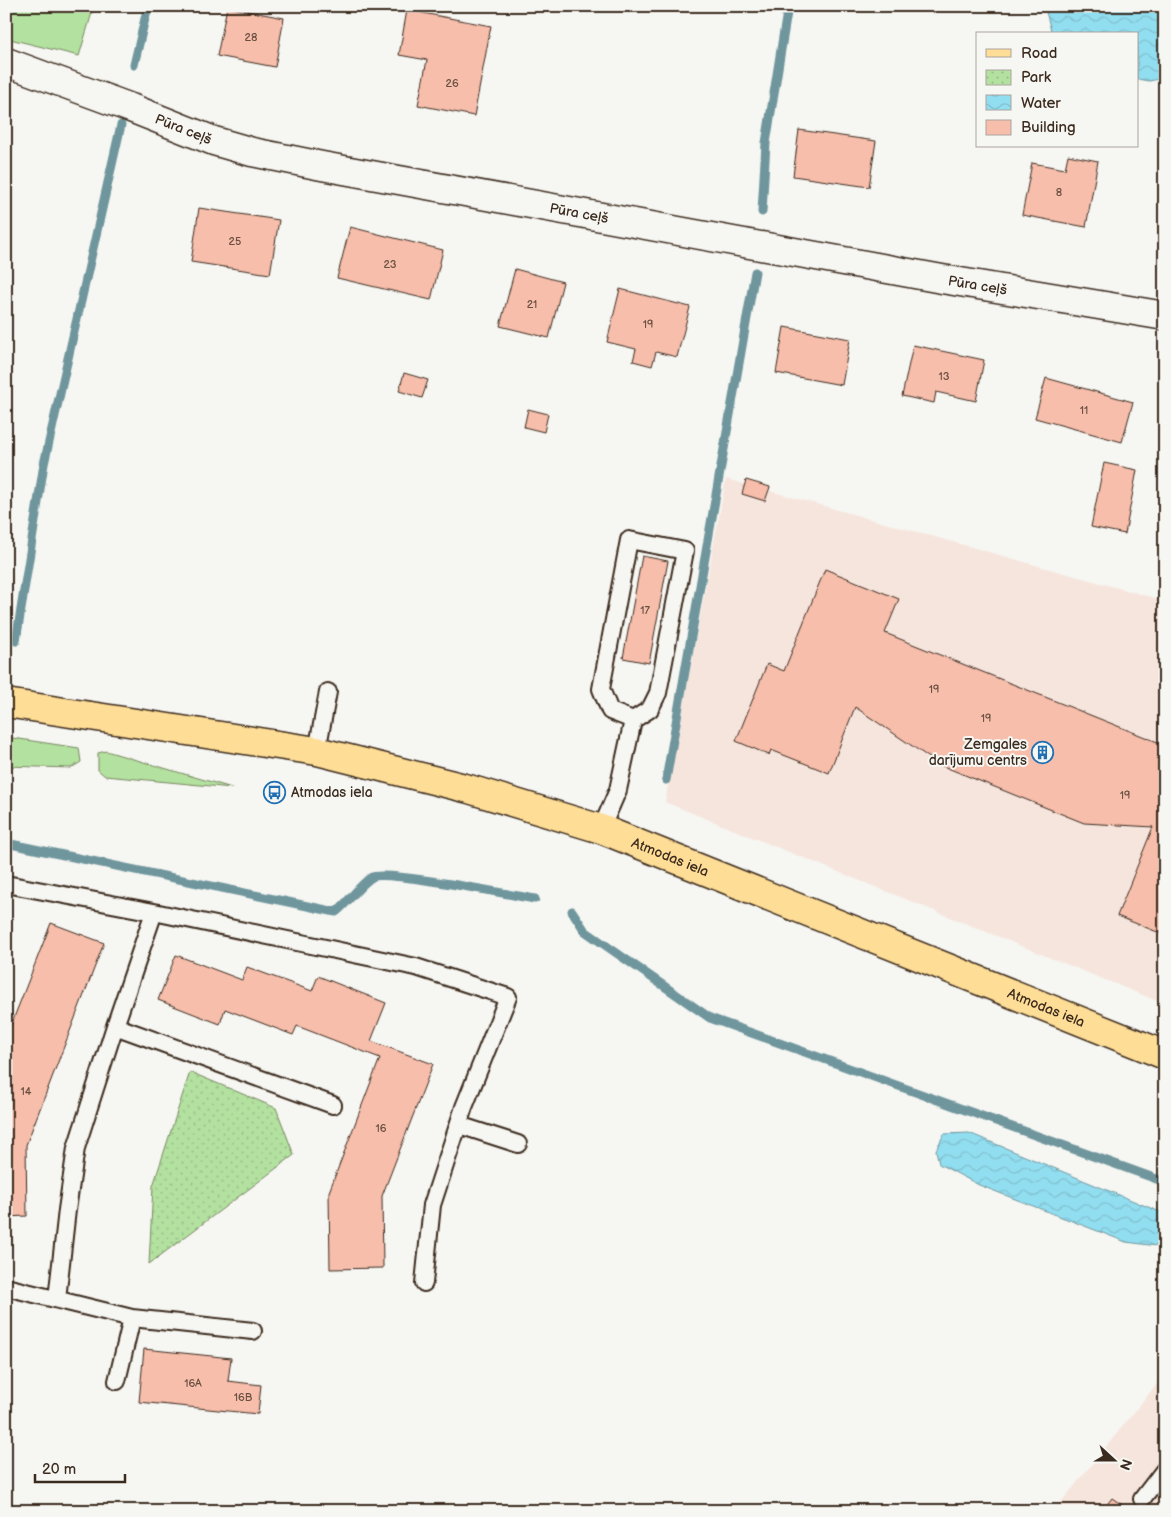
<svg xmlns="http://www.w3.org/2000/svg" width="1171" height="1517" font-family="'Balsamiq Sans',sans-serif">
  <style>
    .built { fill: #f6e5dd }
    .grass { fill: #b3e1a0; stroke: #77865f }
    .park { fill: url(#park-dots); stroke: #77865f }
    .water { fill: url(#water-waves); stroke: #6f969d }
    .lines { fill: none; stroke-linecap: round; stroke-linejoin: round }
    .stream { stroke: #6f969d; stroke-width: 9 }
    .building { fill: #f6beab; stroke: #3b2a1e }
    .service-casing { stroke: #3b2a1e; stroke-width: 20 }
    .minor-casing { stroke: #3b2a1e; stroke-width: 31 }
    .primary-casing { stroke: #3b2a1e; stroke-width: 31 }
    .service { stroke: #f6f6f2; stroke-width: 16 }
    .minor { stroke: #f6f6f2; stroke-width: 28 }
    .primary { stroke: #fedd96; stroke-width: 28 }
    .labels { text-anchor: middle; stroke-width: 4; stroke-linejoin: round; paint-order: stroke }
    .number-label { font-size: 11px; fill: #6a4f41 }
    .street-label { font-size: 14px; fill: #3b2a1e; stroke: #f6f6f2 }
    .poi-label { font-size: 14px; fill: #3b2a1e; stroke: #f6f6f2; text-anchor: end }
  </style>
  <defs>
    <pattern id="park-dots" width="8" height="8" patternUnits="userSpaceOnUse" patternTransform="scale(1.25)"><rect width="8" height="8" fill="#b3e1a0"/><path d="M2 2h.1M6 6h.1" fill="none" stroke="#9bc189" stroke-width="1.8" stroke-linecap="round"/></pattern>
    <pattern id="water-waves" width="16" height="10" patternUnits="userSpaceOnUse" patternTransform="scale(1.25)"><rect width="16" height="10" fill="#92def1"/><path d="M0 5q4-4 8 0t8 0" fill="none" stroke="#7fbfce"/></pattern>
  </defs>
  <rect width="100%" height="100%" fill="#f6f6f2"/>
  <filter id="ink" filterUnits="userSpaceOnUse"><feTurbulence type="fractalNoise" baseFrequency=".02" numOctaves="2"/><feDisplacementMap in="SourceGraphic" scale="10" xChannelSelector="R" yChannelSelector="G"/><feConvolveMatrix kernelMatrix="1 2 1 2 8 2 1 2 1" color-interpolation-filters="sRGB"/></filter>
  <g filter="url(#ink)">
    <!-- built -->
    <path class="built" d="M726,479l439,122v403l-500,-202z
      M1165,1374v137h-111z"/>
    <!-- grass -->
    <path class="grass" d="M6,6h88l-15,50 -73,-18z
      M6,737l73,11 2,14 -10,6 -65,-2z
      M106,751l126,37 -127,-12 -7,-6v-17z"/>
    <!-- park -->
    <path class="park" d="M190,1072l86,36 18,47 -145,109 4,-78z"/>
    <!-- water -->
    <path class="water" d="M1046,6h119v72l-16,3 -12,-2v-45h-85l-6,-22z
      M969,1133l196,81v33l-39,-5 -147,-57 -40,-21 -3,-14 8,-16z"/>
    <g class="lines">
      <!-- stream -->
      <path class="stream" d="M134,65l14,-59
        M762,212l4,-69 22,-137
        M16,641l28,-177 77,-339
        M666,780l89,-508
        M6,843l330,69c13,-10 24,-28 36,-35 13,-7 140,18 163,22
        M572,911l13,20 125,87 455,164"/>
    </g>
    <!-- building -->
    <path class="building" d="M227,7l57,11 -9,49 -58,-11z
      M407,10l84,16 -17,90 -56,-11 9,-45 -28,-5z
      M799,130l77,11 -7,46 -76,-11z
      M1068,155l30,6 -12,66 -64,-12 10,-52 33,6z
      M199,208l80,12 -9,54 -79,-12z
      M350,227l93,23 -12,50 -94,-22z
      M515,269l48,13 -14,56 -49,-12z
      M620,289l70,18 -13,50 -21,-5 -4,14 -19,-5 3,-12 -29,-7z
      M784,327l66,12 -8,46 -66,-12z
      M913,345l71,15 -8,41 -40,-9 -2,11 -32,-7z
      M404,373l24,7 -6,18 -23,-7z
      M1046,378l87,24 -11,40 -87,-24z
      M528,409l20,5 -4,18 -20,-5z
      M1104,463l33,7 -12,64 -34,-7z
      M746,480l24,7 -5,14 -23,-7z
      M642,556l26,5 -19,102 -26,-5z
      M825,569l74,30 -14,34 280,112v190l-48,-19 36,-89 -69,-4 -144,-58 -85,-58 -26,66 -58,-23 -2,5 -33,-14 31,-77 17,7z
      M51,923l53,20 -78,202 1,71 -21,1v-179z
      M176,955l66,25 5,-13 65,24 6,-15 68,27 -15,38 62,23 -51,132 1,72 -53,1 -1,-77 51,-134 -83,-32 -4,9 -68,-26 -5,15 -62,-24z
      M144,1349l87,9 -3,23 33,4 -3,29 -119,-12z
      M1112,1498l19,13h-29z"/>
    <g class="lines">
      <defs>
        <path id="service" d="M317,751l11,-59
          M601,829l17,-39 15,-70 -23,-9 -9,-22 28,-149 56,11 -27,142 -8,16 -17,11
          M6,884l148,28 -39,114 -39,122 -9,62 -10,89
          M154,912l262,55 92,30 -44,110 -32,98 -8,78
          M115,1026l218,79
          M459,1125l59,19
          M6,1287l126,31 121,13
          M117,1381l15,-63
          M1142,1499l23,-30"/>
        <g id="minor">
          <path id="s1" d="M6,62l125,46 83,33 38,11 70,14 620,113 223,37"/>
        </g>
        <g id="primary">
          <path id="s2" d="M6,703l311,48 152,38 132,40 564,226"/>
        </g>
      </defs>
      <!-- service casing -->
      <use href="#service" class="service-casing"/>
      <!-- minor casing -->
      <use href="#minor" class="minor-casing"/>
      <!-- primary casing -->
      <use href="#primary" class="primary-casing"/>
      <!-- service -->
      <use href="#service" class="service"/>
      <!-- minor -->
      <use href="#minor" class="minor"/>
      <!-- primary -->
      <use href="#primary" class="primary"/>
    </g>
  </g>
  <!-- icons -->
  <defs>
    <symbol id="building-ring" viewBox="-11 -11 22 22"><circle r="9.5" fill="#f6f6f2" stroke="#1f6fb2" stroke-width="1.5"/><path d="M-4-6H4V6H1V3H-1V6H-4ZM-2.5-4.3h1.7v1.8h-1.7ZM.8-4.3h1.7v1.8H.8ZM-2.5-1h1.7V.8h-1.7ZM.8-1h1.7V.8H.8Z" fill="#1f6fb2"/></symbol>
    <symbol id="bus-ring" viewBox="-11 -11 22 22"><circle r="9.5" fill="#f6f6f2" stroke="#1f6fb2" stroke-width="1.5"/><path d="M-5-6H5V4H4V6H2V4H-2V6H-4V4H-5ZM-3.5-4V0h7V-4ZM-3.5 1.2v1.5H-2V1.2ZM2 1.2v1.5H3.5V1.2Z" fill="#1f6fb2"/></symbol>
  </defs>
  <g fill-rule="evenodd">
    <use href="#building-ring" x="1030" y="740" width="25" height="25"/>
    <use href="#bus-ring" x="262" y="780" width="25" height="25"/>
  </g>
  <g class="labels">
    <!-- number labels -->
    <g class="number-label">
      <text x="251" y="41">28</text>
      <text x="452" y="87">26</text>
      <text x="1059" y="196">8</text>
      <text x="235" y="245">25</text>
      <text x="390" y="268">23</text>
      <text x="532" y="308">21</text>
      <text x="648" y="328">19</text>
      <text x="944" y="380">13</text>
      <text x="1084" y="414">11</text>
      <text x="645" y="614">17</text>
      <text x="934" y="693">19</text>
      <text x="986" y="722">19</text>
      <text x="1125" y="799">19</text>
      <text x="26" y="1095">14</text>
      <text x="381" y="1132">16</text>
      <text x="193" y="1387">16A</text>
      <text x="243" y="1401">16B</text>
    </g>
    <!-- street labels -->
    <g class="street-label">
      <text dy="5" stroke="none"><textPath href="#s1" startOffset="190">Pūra ceļš</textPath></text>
      <text dy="5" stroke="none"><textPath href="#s1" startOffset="595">Pūra ceļš</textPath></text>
      <text dy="5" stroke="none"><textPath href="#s1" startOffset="1000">Pūra ceļš</textPath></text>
      <text dy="5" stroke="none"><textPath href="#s2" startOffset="684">Atmodas iela</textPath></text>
      <text dy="5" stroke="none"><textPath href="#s2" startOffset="1089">Atmodas iela</textPath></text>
    </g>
    <!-- poi labels -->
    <g class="poi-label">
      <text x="1027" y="749">Zemgales<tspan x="1027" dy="16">darījumu centrs</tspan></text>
      <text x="291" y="797" text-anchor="start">Atmodas iela</text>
    </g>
  </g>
  <!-- margin -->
  <rect width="1171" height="1517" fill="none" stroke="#f6f6f2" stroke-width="25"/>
  <rect x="12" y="12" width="1146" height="1492" fill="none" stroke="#3b2a1e" stroke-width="2" filter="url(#ink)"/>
  <!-- legend -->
  <rect x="976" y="32" width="162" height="115" fill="#f6f6f2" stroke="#aba49d"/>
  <rect x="986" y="49" width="25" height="8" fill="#fedd96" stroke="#aba49d"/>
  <text x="1021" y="58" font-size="15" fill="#3b2a1e">Road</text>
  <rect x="986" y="70" width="25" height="15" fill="url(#park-dots)" stroke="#aba49d"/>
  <text x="1021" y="82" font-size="15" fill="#3b2a1e">Park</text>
  <rect x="986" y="95" width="25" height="15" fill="url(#water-waves)" stroke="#aba49d"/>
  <text x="1021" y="108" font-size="15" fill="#3b2a1e">Water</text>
  <rect x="986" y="120" width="25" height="15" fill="#f6beab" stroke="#aba49d"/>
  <text x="1021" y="132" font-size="15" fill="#3b2a1e">Building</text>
  <!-- north arrow -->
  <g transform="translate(1114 1460) rotate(111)" stroke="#f6f6f2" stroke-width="4" paint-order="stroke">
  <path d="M0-4L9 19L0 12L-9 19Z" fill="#3b2a1e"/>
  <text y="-8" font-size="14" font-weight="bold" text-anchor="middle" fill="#3b2a1e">N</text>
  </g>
  <!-- scale -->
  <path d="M35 1474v8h90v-8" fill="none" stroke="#3b2a1e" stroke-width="2.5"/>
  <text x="42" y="1474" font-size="15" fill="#3b2a1e" stroke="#f6f6f2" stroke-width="4" paint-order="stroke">20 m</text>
</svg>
